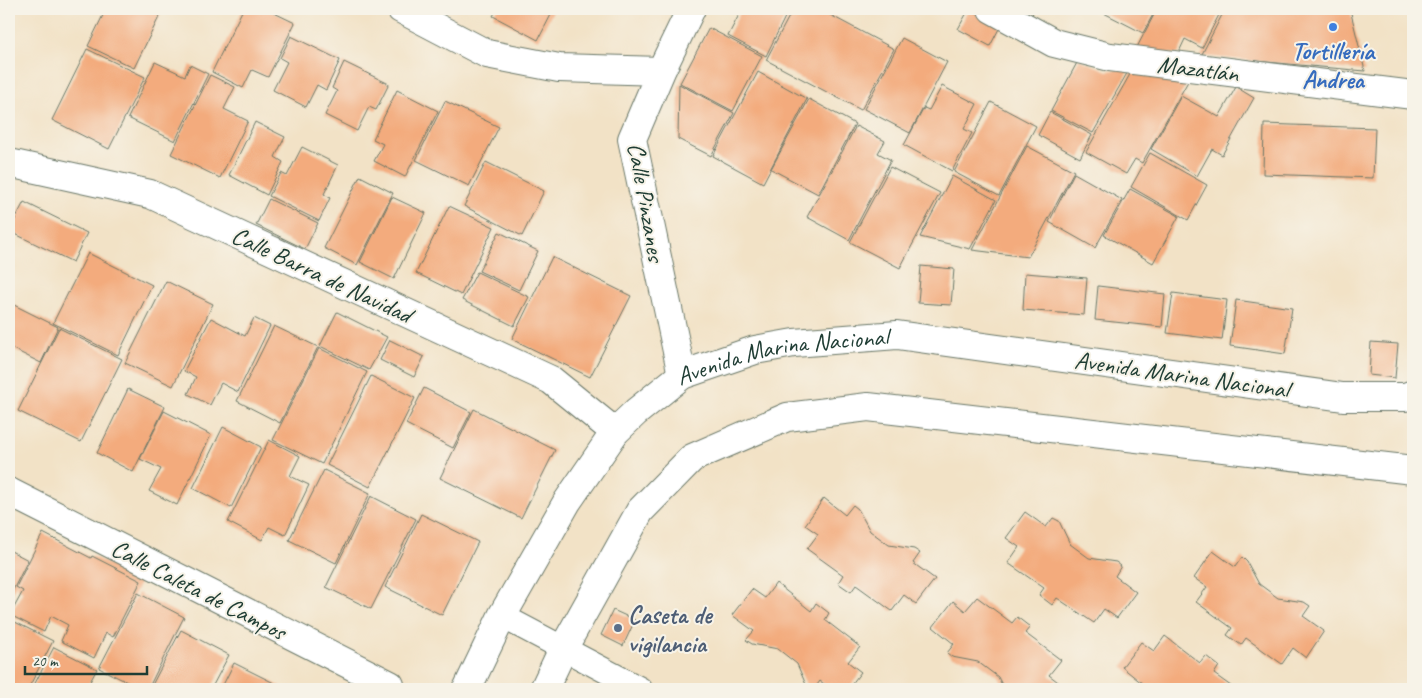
<svg xmlns="http://www.w3.org/2000/svg" width="1422" height="698" font-family="Caveat,sans-serif">
  <style>
    .building { fill: #f3ab7d }
    .lines { fill: none; stroke-linecap: round; stroke-linejoin: round }
    .lane-casing { stroke: #697767; stroke-width: 26 }
    .street-casing { stroke: #697767; stroke-width: 30 }
    .secondary-casing { stroke: #697767; stroke-width: 30 }
    .lane { stroke: #fff; stroke-width: 24 }
    .street { stroke: #fff; stroke-width: 28 }
    .secondary { stroke: #fff; stroke-width: 28 }
    .shop-dot { fill: #3f7fe0; stroke: #f7f3e8; stroke-width: 2 }
    .service-dot { fill: #5c6f8a; stroke: #f7f3e8; stroke-width: 2 }
    .labels { text-anchor: middle; stroke-width: 4; stroke-linejoin: round; paint-order: stroke }
    .shop-label { font-size: 25px; font-weight: bold; fill: #366cbe; stroke: #f7f3e8 }
    .street-label { font-size: 25px; fill: #1f3d34; stroke: #f7f3e8 }
    .service-label { font-size: 25px; font-weight: bold; fill: #4e5e75; stroke: #f7f3e8; text-anchor: start }
  </style>
  <rect width="100%" height="100%" fill="#f7f3e8"/>
  <filter id="ink" filterUnits="userSpaceOnUse"><feTurbulence type="fractalNoise" baseFrequency=".02" numOctaves="2"/><feDisplacementMap in="SourceGraphic" scale="10" xChannelSelector="R" yChannelSelector="G"/><feConvolveMatrix kernelMatrix="1 2 1 2 8 2 1 2 1" color-interpolation-filters="sRGB"/></filter>
  <filter id="wash" filterUnits="userSpaceOnUse"><feTurbulence type="fractalNoise" baseFrequency=".0096" numOctaves="4" result="noise"/><feDisplacementMap in="SourceGraphic" scale="20" xChannelSelector="R" yChannelSelector="G"/><feGaussianBlur stdDeviation="1.12" result="paint"/><feColorMatrix in="noise" values="0 0 0 0 0 0 0 0 0 0 0 0 0 0 0 0 0 1.4 0 .05"/><feComposite in="paint" operator="in"/></filter>
  <g filter="url(#wash)">
    <rect width="100%" height="100%" fill="#f2e2c6"/>
    <g id="blocks">
      <!-- building -->
      <path class="building" d="M106,9h57l-29,59 -46,-22z
        M243,9h23l29,14 -27,54 -16,-7 -9,18 -31,-16z
        M497,9h57l-16,31 -45,-24z
        M742,9h47l-23,47 -38,-20z
        M793,9h26l75,40 -33,61 -95,-50z
        M969,9l32,16 -11,21 -32,-17z
        M1008,9h27l-6,11z
        M1096,9h60l-13,24z
        M1157,9h65l-20,39 -17,-9 -7,15 -43,-3z
        M1225,9h53l1,1 -30,3 57,-4h44l15,62 -164,-15z
        M709,28l53,28 -29,55 -53,-28z
        M291,36l49,24 -14,30 -9,-5 -11,22 -33,-17 14,-28 -7,-4z
        M902,38l45,24 -37,71 -46,-24z
        M87,49l58,28 -36,72 -57,-29z
        M1079,59l28,12 23,-3 -37,65 -42,-22z
        M155,62l30,14 5,-11 18,9 -33,67 -47,-23z
        M344,62l45,22 -13,26 -7,-3 -12,24 -32,-16 12,-24 -5,-3z
        M1133,69l58,7 -49,87 -7,-4 -9,15 -40,-22z
        M758,72l49,27 -44,84 -50,-27z
        M210,75l25,12 -11,22 24,12 -28,57 -49,-24z
        M679,84l55,29 -23,43 -33,-17z
        M942,86l35,18 -13,25 8,4 -20,38 -48,-26 20,-37 5,2z
        M1236,87l18,11 -32,57 -10,-6 -15,27 -46,-27 30,-53 38,21z
        M397,90l41,21 -33,66 -31,-16 9,-17 -10,-5z
        M809,99l46,25 -37,70 -47,-25z
        M445,101l54,26 -30,59 -53,-26z
        M991,102l45,24 -37,70 -45,-24z
        M1050,112l42,23 -12,23 -42,-23z
        M255,122l30,15 -10,20 8,5 -16,33 -38,-20z
        M1264,124l111,4 -2,50 -110,-4z
        M856,126l29,15 -7,12 13,7 -42,80 -42,-23z
        M1027,146l47,25 -46,86 -56,-7z
        M302,147l36,18 -14,29 6,4 -11,23 -50,-25 12,-23 6,3z
        M1150,153l57,32 -19,35 -57,-33z
        M486,162l58,29 -22,45 -58,-30z
        M890,167l50,26 -40,75 -50,-26z
        M1074,173l48,27 -27,48 -46,-26z
        M360,176l33,17 -36,72 -33,-17z
        M952,176l44,24 -26,49 -50,-12z
        M1130,189l49,27 -26,47 -49,-28z
        M392,197l34,16 -32,66 -34,-17z
        M269,199l49,24 -13,26 -49,-24z
        M24,202l63,31 -14,29 -64,-31z
        M449,206l45,21 -33,68 -45,-22z
        M499,232l39,19 -19,39 -40,-19z
        M88,253l64,32 -34,70 -65,-32z
        M552,257l79,39 -41,81 -78,-38z
        M921,266l33,3 -3,36 -33,-2z
        M477,272l52,25 -15,29 -52,-26z
        M1025,273l62,5 -3,37 -61,-5z
        M166,281l47,23 -40,82 -48,-23z
        M1098,286l67,8 -3,33 -67,-7z
        M1173,293l54,7 -5,40 -55,-7z
        M1236,300l56,8 -7,46 -55,-8z
        M14,305l44,22 -17,36 -32,-16v-31z
        M337,312l50,25 -18,33 -49,-24z
        M211,318l34,18 9,-18 16,8 -32,66 -17,-9 -11,22 -22,-11 8,-17 -12,-6z
        M274,326l44,21 -38,76 -43,-22z
        M59,328l63,31 -41,83 -63,-31z
        M390,340l34,17 -10,20 -34,-17z
        M1371,342l27,2 -3,34 -26,-3z
        M319,348l48,24 -45,92 -49,-24z
        M371,376l44,22 -45,89 -43,-22z
        M424,388l47,24 -18,36 -47,-24z
        M128,389l37,18 -32,65 -36,-19z
        M474,409l81,41 -34,68 -81,-40z
        M164,411l47,24 -34,70 -28,-14 12,-22 -21,-10z
        M223,427l38,20 -30,61 -38,-20z
        M269,440l31,16 -10,20 19,9 -24,50 -16,-8 -7,13 -34,-18z
        M324,470l46,23 -34,70 -47,-23z
        M371,496l45,23 -45,90 -45,-22z
        M824,498l21,17 8,-10 5,4 12,22 19,14 25,4 6,4 -7,10 22,16 -19,25 -12,-9 -12,16 -36,-26 -5,7 -13,-9 5,-8 -36,-26 11,-15 -13,-9z
        M1025,512l21,15 7,-9 6,3 11,23 19,14 27,4 5,4 -6,10 21,16 -19,26 -13,-9 -10,14 -37,-25 -5,7 -13,-10 5,-7 -36,-25 11,-16 -13,-9z
        M421,514l57,28 -36,73 -57,-28z
        M43,533l48,25 1,-2 49,25 -28,56 -7,-4 -12,25 -33,-17 7,-16 -17,-9 -7,16 -34,-17 13,-24 -7,-4z
        M9,550l19,10 -19,38z
        M1213,551l22,16 7,-10 5,5 12,22 19,14 26,4 6,4 -7,10 21,15 -18,27 -13,-10 -11,16 -36,-26 -5,7 -14,-10 5,-7 -36,-26 11,-15 -13,-9z
        M776,583l35,28 5,-8 13,10 -4,7 35,27 -12,15 13,10 -13,17h-17l-11,-8 -6,8h-3l-4,-2 -10,-23 -19,-15 -26,-5 -6,-4 8,-9 -22,-16 20,-26 13,9z
        M138,593l46,24 -36,72h-7l-42,-21z
        M977,597l35,26 5,-6 13,10 -5,6 36,27 -12,15 13,10 -4,4h-54l-6,-12 -20,-15 -26,-5 -5,-4 7,-9 -21,-17 20,-26 12,10z
        M613,610l22,10 -12,26 -22,-11z
        M9,619l44,22 -25,48h-19z
        M181,630l48,25 -18,34h-51l-8,-4z
        M1165,636l35,27 6,-7 13,10 -5,8 21,15h-96l4,-5 -21,-17 19,-25 13,9z
        M54,647l43,22 -11,20h-54z
        M234,663l52,26h-65z"/>
    </g>
  </g>
  <g filter="url(#ink)">
    <use href="#blocks" fill-opacity="0" stroke="#697767" stroke-width="1"/>
    <g class="lines">
      <defs>
        <path id="lane" d="M502,616l138,73"/>
        <path id="street" d="M401,9l86,45 72,14 102,3
          M992,9l62,34 56,14 303,38
          M9,163l141,31 401,186 64,52
          M682,375l-50,-236 29,-68 30,-62
          M9,492l381,193"/>
        <g id="secondary">
          <path id="s1" d="M467,689l35,-73 65,-114 48,-70 21,-20 46,-37 73,-25 39,-7 103,-8 446,62h62l8,-3"/>
          <path d="M544,689l19,-40 77,-138 52,-53 95,-41 81,-10 545,63"/>
        </g>
      </defs>
      <!-- lane casing -->
      <use href="#lane" class="lane-casing"/>
      <!-- street casing -->
      <use href="#street" class="street-casing"/>
      <!-- secondary casing -->
      <use href="#secondary" class="secondary-casing"/>
      <!-- lane -->
      <use href="#lane" class="lane"/>
      <!-- street -->
      <use href="#street" class="street"/>
      <!-- secondary -->
      <use href="#secondary" class="secondary"/>
    </g>
  </g>
  <!-- markers -->
  <circle class="shop-dot" cx="1333" cy="27" r="5"/>
  <circle class="service-dot" cx="618" cy="628" r="5"/>
  <g class="labels">
    <!-- shop labels -->
    <g class="shop-label">
      <text x="1333" y="59">Tortillería<tspan x="1333" dy="29">Andrea</tspan></text>
    </g>
    <!-- street labels -->
    <g class="street-label">
      <text transform="translate(1198 68) rotate(7)" y="9">Mazatlán</text>
      <text transform="translate(647 202) rotate(80)" y="9">Calle Pinzanes</text>
      <text transform="translate(322 274) rotate(25)" y="9">Calle Barra de Navidad</text>
      <text dy="9" stroke="none"><textPath href="#s1" startOffset="488">Avenida Marina Nacional</textPath></text>
      <text transform="translate(1182 374) rotate(8)" y="9">Avenida Marina Nacional</text>
      <text transform="translate(199 589) rotate(27)" y="9">Calle Caleta de Campos</text>
    </g>
    <!-- service labels -->
    <g class="service-label">
      <text x="628" y="623">Caseta de<tspan x="628" dy="29">vigilancia</tspan></text>
    </g>
  </g>
  <!-- margin -->
  <rect width="1422" height="698" fill="none" stroke="#f7f3e8" stroke-width="30"/>
  <!-- scale -->
  <path d="M25 666v8h122v-8" fill="none" stroke="#1f3d34" stroke-width="2.5"/>
  <text x="32" y="666" font-size="15" fill="#1f3d34" stroke="#f7f3e8" stroke-width="4" paint-order="stroke">20 m</text>
</svg>
